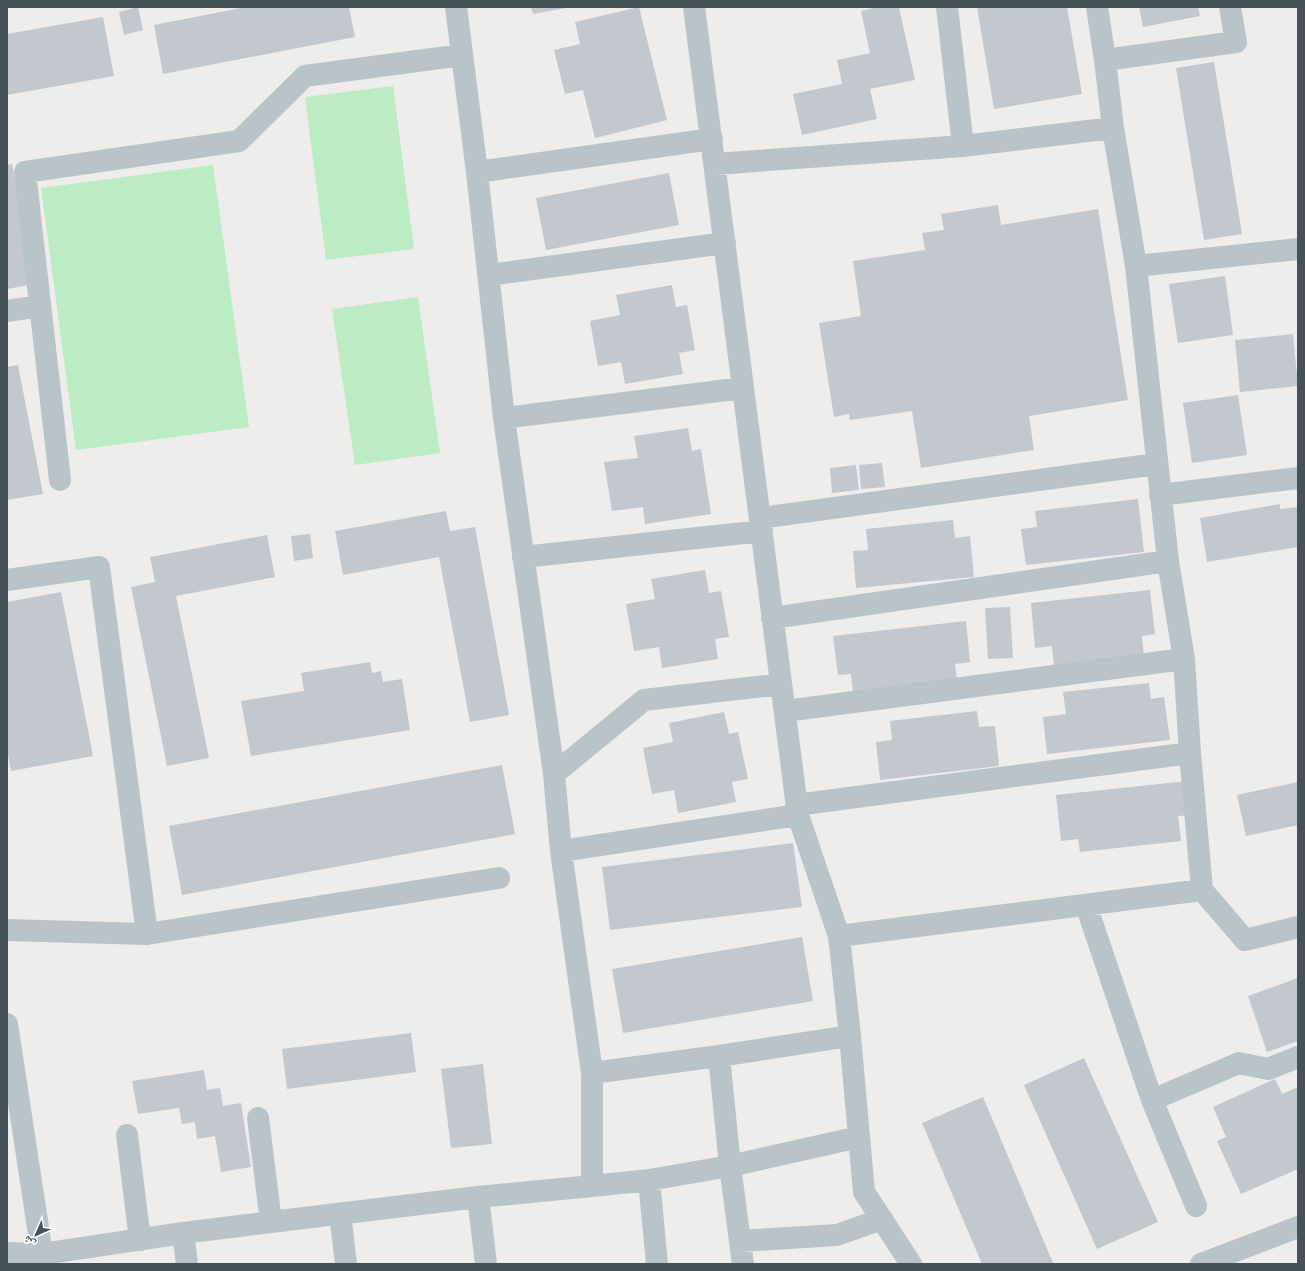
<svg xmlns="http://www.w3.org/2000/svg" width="1305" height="1271" font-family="Manrope,'Noto Naskh Arabic',sans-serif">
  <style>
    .green { fill: #bbecc4 }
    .building { fill: #c3c8cc }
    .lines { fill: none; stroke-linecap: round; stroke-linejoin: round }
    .minor { stroke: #b8c4c8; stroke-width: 22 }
  </style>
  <rect width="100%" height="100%" fill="#efecec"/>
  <!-- green -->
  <path class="green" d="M393,86l21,163 -88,11 -21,-163z
    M213,165l36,262 -173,23 -35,-262z
    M418,297l22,156 -85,12 -23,-156z"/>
  <!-- building -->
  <path class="building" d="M138,7l5,23 -19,5 -5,-23z
    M246,7h103l6,30 -192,37 -9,-49z
    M531,7h35v1l-33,6z
    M639,7l28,113 -72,18 -12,-48 -18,4 -11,-44 26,-6 -5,-22z
    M878,7h21l16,73 -45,9 7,30 -75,16 -9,-41 49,-10 -5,-24 33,-7 -9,-42z
    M977,7h90l15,87 -88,15z
    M1139,7h59l2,9 -57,11z
    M103,17l11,59 -107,19v-61z
    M1214,62l28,172 -38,6 -28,-172z
    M12,164l23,120 -28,5v-124z
    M669,173l10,52 -133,25 -10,-52z
    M998,205l3,20 97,-16 30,191 -99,16 5,34 -113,18 -9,-57 -62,9 -1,-6 -15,3 -15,-94 42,-7 -8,-55 72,-11 -3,-17 22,-3 -3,-16z
    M1225,276l8,59 -55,8 -9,-59z
    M672,285l4,22 11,-2 8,45 -16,3 4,21 -58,10 -4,-22 -23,4 -8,-45 30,-6 -4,-20z
    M1293,334l5,52 -58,6 -5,-52z
    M18,365l25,129 -36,6v-133z
    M1238,395l9,60 -55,8 -9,-60z
    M688,428l4,23 9,-2 10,65 -66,10 -2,-17 -31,4 -8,-49 34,-4 -4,-22z
    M882,463l3,24 -24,2 -2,-24z
    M856,465l3,25 -27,3 -2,-25z
    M1138,499l6,53 -118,13 -5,-36 16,-2 -2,-16z
    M1280,504v5l18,-2v40l-91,15 -7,-44z
    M446,511l4,20 25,-4 34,188 -39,7 -31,-165 -96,18 -8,-44z
    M953,520l2,18 15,-2 4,41 -118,11 -3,-37 15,-1 -2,-21z
    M310,534l3,24 -19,3 -3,-25z
    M267,535l8,42 -99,19 33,162 -42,8 -36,-179 24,-5 -5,-25z
    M705,570l4,23 12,-2 8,46 -14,2 3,20 -56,9 -3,-21 -25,4 -8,-47 29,-5 -4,-20z
    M1150,590l5,44 -13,2 2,21 -90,9 -2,-20 -17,2 -4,-45z
    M61,592l32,164 -82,15 -4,-22v-147z
    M1010,607l3,51 -25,1 -3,-51z
    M966,621l4,41 -15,2 2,16 -104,12 -2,-18 -13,1 -5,-39z
    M370,662l2,11 9,-2 2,11 19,-3 8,51 -159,26 -10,-55 63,-10 -3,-18z
    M1149,683l2,16 13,-2 6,43 -123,14 -4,-37 23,-3 -3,-22z
    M977,711l2,16 16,-1 4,40 -119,14 -4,-38 16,-2 -2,-19z
    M724,712l5,22 9,-2 10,47 -16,3 4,20 -58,11 -4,-23 -22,4 -9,-46 30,-6 -4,-19z
    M502,765l13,69 -333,61 -13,-69z
    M1187,781l4,34 -13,1 3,25 -101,11 -2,-13 -17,2 -5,-46z
    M1298,782v43l-52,11 -9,-41z
    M793,843l9,64 -192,23 -8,-63z
    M802,937l11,64 -190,32 -11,-64z
    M1298,978v63l-31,11 -19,-56z
    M411,1033l5,39 -129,17 -5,-40z
    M1084,1058l74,164 -61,27 -73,-164z
    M483,1064l9,80 -41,4 -10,-79z
    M204,1070l3,20 13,-2 3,18 18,-3 10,64 -30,5 -6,-36 -18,3 -2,-17 -13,2 -3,-16 -41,6 -6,-33z
    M1275,1079l7,15 16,-7v82l-57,25 -24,-53 9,-4 -13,-30z
    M983,1097l70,166 -3,1h-68l-60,-141z"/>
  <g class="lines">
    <!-- minor -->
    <path class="minor" d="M456,7l21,165 27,246 50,356 7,77 31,222v113l57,-6 81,-14 129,-29
      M694,7l104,808 41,121 11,100 14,156 47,72
      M947,7l16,139
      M1097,7l8,53 8,68 23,138 32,295 16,98 6,94 12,137
      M1105,60l131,-18 -6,-35
      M715,164l248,-18 150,-18
      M477,172l235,-33
      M1136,266l162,-17
      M488,275l237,-32
      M7,311l33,-5
      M504,418l239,-30
      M60,480l-35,-308 214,-31 66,-65 157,-21
      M1160,495l138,-17
      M760,518l396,-54
      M523,557l239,-26
      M7,580l92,-13 48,367
      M772,618l396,-57
      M785,711l399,-52
      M554,774l90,-74 137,-16
      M796,805l394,-52
      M561,851l237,-36
      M1086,905l66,195 44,106
      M7,930l140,4 352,-56
      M839,936l363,-46 43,50 53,-13
      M7,1024l35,230
      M719,1056l11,110 13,98
      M592,1073l127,-17 131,-20
      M1152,1100l87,-37 29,6 30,-12
      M258,1118l13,104
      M127,1135l13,105
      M649,1180l8,84
      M478,1197l8,67
      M340,1214l6,50
      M183,1233l4,31
      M740,1241l97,-6 45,-16
      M7,1253l35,1 141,-21 88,-11 207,-25 114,-11
      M1201,1264l97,-37"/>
  </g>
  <!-- border -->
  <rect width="1305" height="1271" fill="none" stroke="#455358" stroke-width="16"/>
  <!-- north arrow -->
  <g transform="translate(36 1235) rotate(225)" stroke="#ffffff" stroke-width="3" paint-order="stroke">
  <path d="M0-3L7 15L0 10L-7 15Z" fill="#455358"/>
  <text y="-6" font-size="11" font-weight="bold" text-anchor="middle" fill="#455358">ش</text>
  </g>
</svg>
